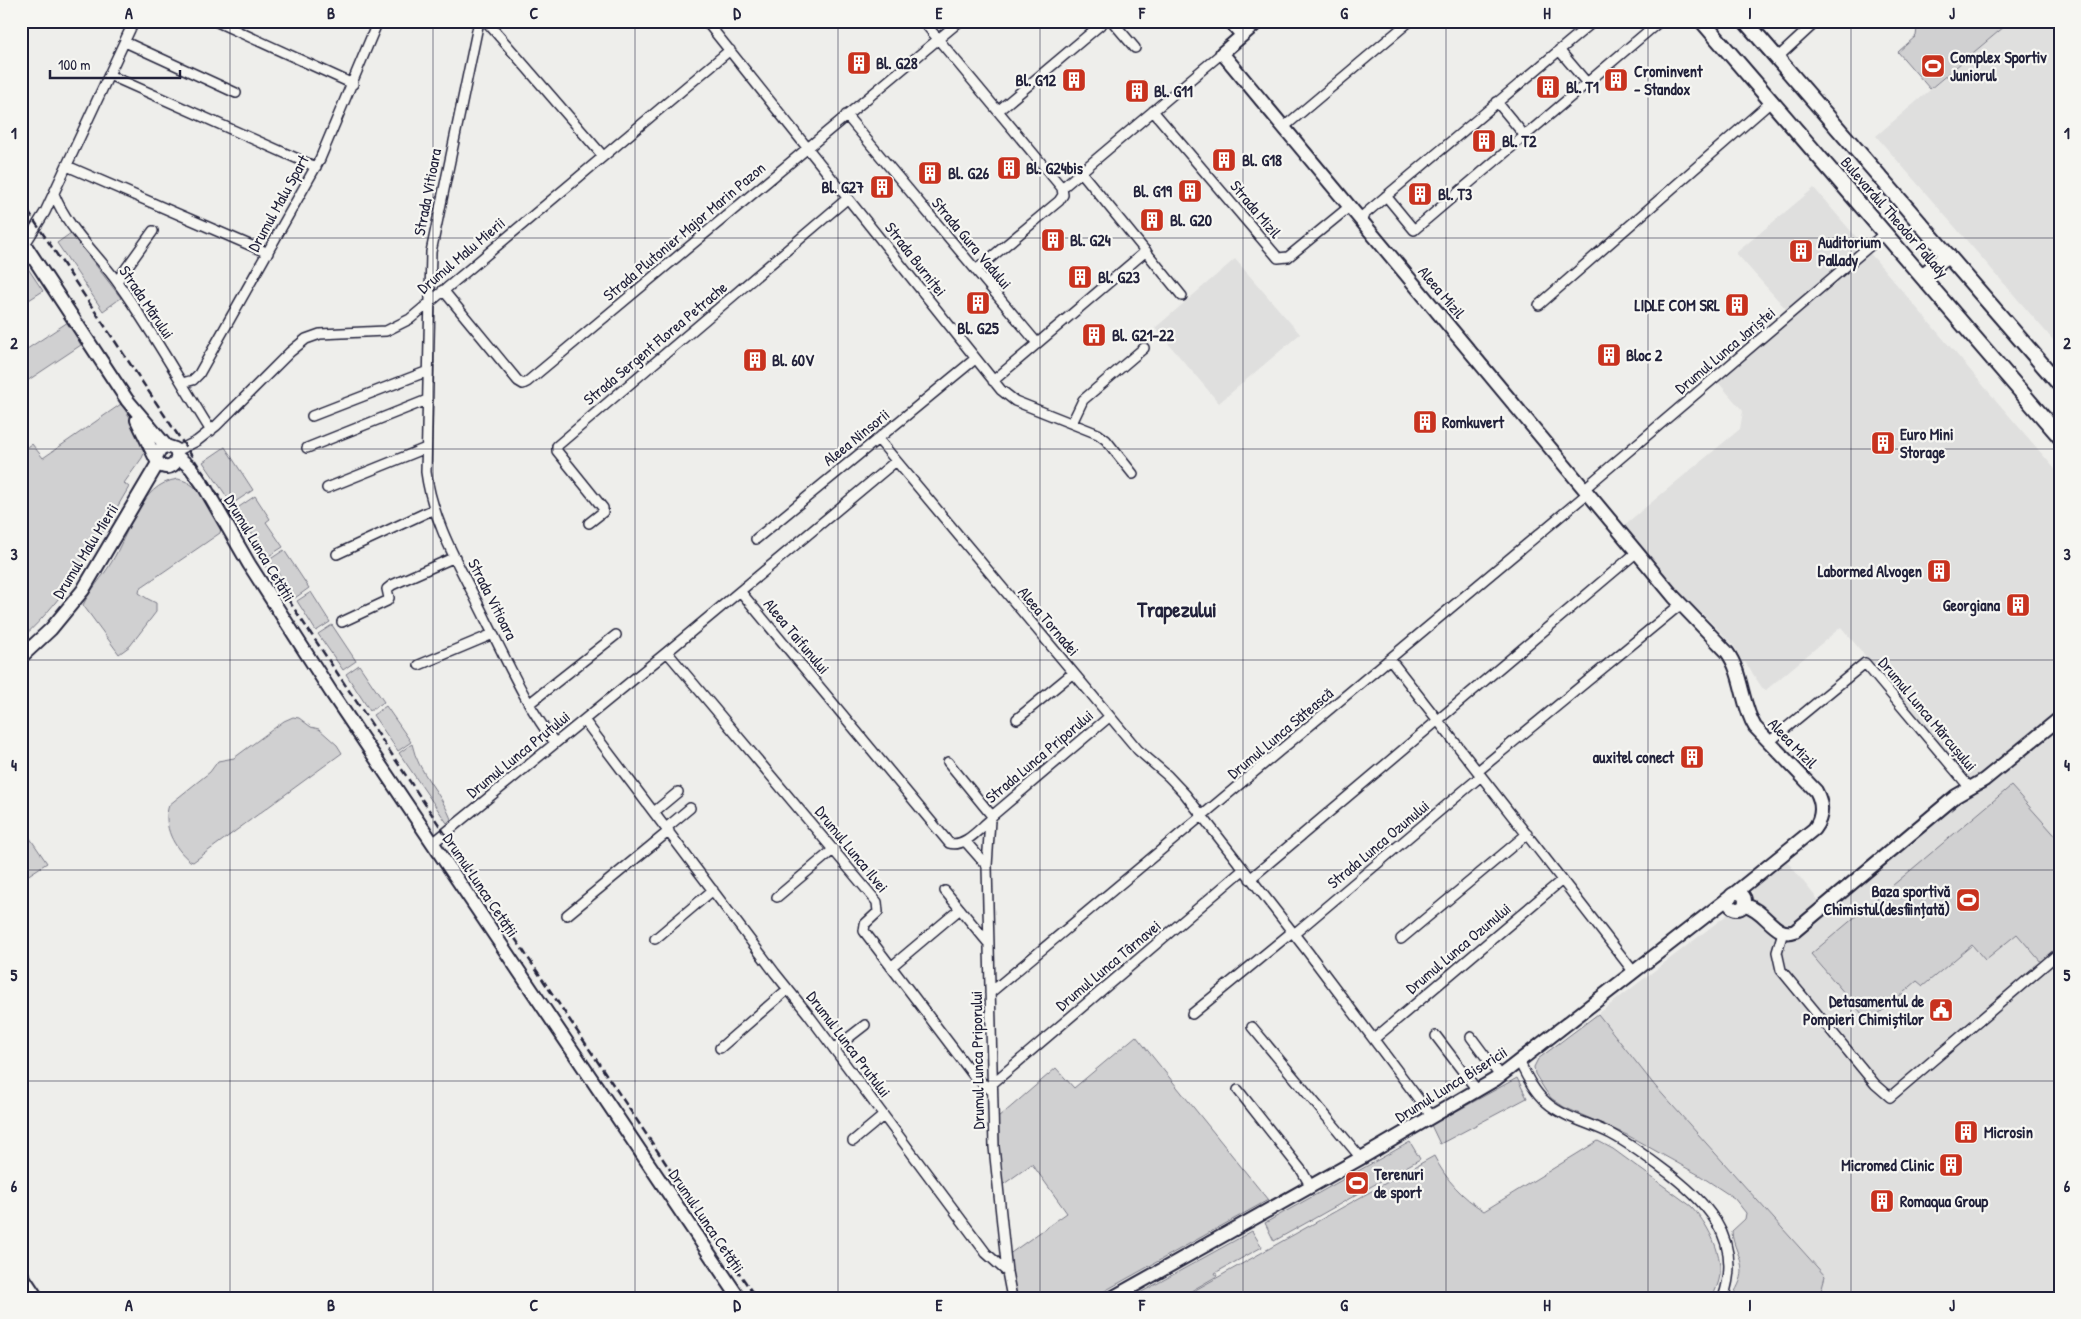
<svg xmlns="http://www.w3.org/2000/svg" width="2081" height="1319" font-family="'Patrick Hand',sans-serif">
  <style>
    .built { fill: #dfdfde }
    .green { fill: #d0d0d1; stroke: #797986 }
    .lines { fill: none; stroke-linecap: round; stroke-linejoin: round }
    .street-casing { stroke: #22223b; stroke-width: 12 }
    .secondary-casing { stroke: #22223b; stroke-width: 16 }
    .primary-casing { stroke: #22223b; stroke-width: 18 }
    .street { stroke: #f6f6f2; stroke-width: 9 }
    .secondary { stroke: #f6f6f2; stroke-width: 12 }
    .primary { stroke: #f6f6f2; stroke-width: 14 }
    .rail { stroke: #22223b; stroke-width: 2.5; stroke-dasharray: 8 4; stroke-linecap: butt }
    .grid { fill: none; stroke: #22223b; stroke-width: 1; stroke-opacity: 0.55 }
    .labels { text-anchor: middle; stroke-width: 4.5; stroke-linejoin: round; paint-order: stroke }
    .poi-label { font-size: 16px; font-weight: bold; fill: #22223b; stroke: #f6f6f2; text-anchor: start }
    .street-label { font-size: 16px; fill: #22223b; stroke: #f6f6f2 }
    .district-label { font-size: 21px; font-weight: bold; fill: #22223b; stroke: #f6f6f2 }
    .neatline { fill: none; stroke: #22223b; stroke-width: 2 }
    .grid-label { font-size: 16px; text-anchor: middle; font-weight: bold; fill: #22223b }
  </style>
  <rect width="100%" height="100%" fill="#eeeeeb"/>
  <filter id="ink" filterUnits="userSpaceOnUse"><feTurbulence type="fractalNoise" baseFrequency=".02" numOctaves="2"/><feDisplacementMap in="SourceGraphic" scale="10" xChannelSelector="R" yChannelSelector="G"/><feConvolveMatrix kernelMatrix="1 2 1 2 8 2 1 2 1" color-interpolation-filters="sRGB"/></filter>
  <g filter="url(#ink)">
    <!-- built -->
    <path class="built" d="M2011,21h49v327l-184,-212z
      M1814,188l246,287v823h-241l6,-22 -170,-190 -57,-72 134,-103 11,-1 5,-7v-6l5,-4 -5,-7 37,-27 43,53 129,-109 22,-11 -138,-165 -75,63 -3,-1 -18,-27 -2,1 -9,-17 -32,-33 -11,-6 -68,-81 117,-97 3,-18 -32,-37 76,-64 -51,-57z
      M1235,259l65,75 -81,69 -64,-75z"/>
    <!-- green -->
    <path class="green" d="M1918,21h93l-81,68 -32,-37 18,-16z
      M71,233l50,65 -18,13 -46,-68z
      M21,258l22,33 -22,14z
      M68,322l13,23 -60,40v-32z
      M121,404l14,21 11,24 -4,9 -18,25 5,4c-32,54 -61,110 -108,152v-187l11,-8 11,14z
      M225,447l28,43 -21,14 -29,-42z
      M178,479c24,5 33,31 43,50l-1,4 -80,55 -1,5 9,6 8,4v9l-26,34 -11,8 -36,-49c7,-15 20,-28 28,-42 18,-29 28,-79 67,-84z
      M255,496l15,23 -4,3 17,25 -16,10 -31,-48z
      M284,550l25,38 -14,10 -26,-38z
      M311,592l19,30 -14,9 -19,-30z
      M332,625l24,36 -13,9 -25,-36z
      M359,665l25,37 -14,9 -24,-37z
      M386,706l25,36 -13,9 -25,-36z
      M293,717l6,1 12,9 8,2 18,16 5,8 -149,109 -3,-1c-16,-13 -28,-35 -21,-56l41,-33 8,-11 16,-3 50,-37z
      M412,744c6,29 29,48 39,75l-4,4 -48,-70z
      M2011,786l49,55v105l-19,16 -24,-28 -32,26 -13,-15 -49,41 -6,-5 -48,41 -58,-68z
      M21,825l26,38 -26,17z
      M1598,1014l57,72 170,190 -6,22h-88c5,-8 11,-18 11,-27 0,-14 -10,-26 -10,-40l13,-12 1,-6 -12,-15 -35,-23 -72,-40 -63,-28 -13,-9 -6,-8 -10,-16 -1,-7 4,-8z
      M1136,1036l132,164 -176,98h-75l-9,-43 59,-42 -35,-49 -31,22 -3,-68 58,-50 18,20z
      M1517,1078l10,20 -87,46 -9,-19z
      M1598,1141l15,8 78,57c16,17 31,45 29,69 -1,8 -5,16 -8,23h-531l253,-142c12,24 28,41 50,55z
      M1410,1142l10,17 -146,82 -9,-18z
      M1252,1231l10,16 -47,26 2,3 -38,22h-48z"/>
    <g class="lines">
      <defs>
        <path id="street" d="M215,21l138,63
          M479,21l-48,231 -5,220c7,53 37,100 60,148 21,41 41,87 69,123
          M486,21l117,135
          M706,21l295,369 14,11 83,33 8,6 27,34
          M923,21l139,167
          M1112,21l23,27
          M125,42l111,51
          M1559,50l28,33
          M1777,58l40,-37
          M109,75l207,92
          M1497,102l28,34
          M998,111l107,-90
          M1153,111l125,147 10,-1 61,-50
          M846,115l191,228
          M1284,127l126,-106
          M67,166l201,87
          M1081,172l101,124
          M1062,188l160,-135
          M54,194c14,36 45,61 66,92 33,46 61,97 91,145
          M1386,196l28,34 246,-209
          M1359,219l235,-198
          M25,244l20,-32 89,-191
          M976,270l83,-69 4,-6 -1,-7
          M117,281l36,-50
          M443,290l75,91 5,3 4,-2 433,-361
          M1539,305l233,-204
          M993,381l153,-130
          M182,383l11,-3 6,-6 121,-215 58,-138
          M312,416l116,-45
          M1072,423l11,-23 61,-52
          M878,439l260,311 30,26 17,18 123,158 124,165
          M307,448l120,-48
          M177,451l20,-10 19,-15 74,-74 16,-13 14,-5 66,-3 24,-12 320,-269
          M327,488l99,-40
          M1584,489l301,-256
          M589,523l14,-11v-4l-46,-57v-5l291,-248
          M756,539l219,-180
          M337,554l97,-45
          M740,591l209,252c15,5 30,-14 41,-23l2,-4 117,-99
          M342,622l45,-21 2,-3 -2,-9 5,-4 63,-28
          M667,652l210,250 1,10 -13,12 -1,7 110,145 18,15
          M1390,659l243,312
          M419,665l74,-31
          M530,703l86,-68
          M1017,719l56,-46
          M584,720l191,253 33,41 178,239 21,19
          M1769,742l96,-79 105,125
          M948,762l44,54
          M1478,771l203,-167
          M654,812l24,-20
          M990,820l-3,46 7,281 13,125 5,26
          M666,828l24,-20
          M965,841l22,25
          M433,843l234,-191 229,-191
          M1250,879l387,-327
          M945,891l44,53
          M777,897l57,-48
          M567,915l102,-84
          M1783,932l-6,20 4,18 94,114 15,13 170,-145
          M1294,934l187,-158
          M655,939l58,-49
          M1401,939l126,-105
          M891,967l69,-58
          M990,993l598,-500
          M1192,1014l100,-82
          M1252,1027l109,131
          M1436,1036l41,54
          M1471,1037l29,39
          M1374,1039l188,-159
          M720,1048l68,-59
          M834,1049l31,-24
          M1519,1061c7,14 15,31 27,41 18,16 44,21 65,32 17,9 32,20 48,32 44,32 86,71 64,132
          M993,1083l250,-213
          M1238,1090l64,81 9,16
          M853,1141l30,-25"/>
        <path id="secondary" d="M1230,21l12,14
          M1259,21l-37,32 452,544 53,55c16,22 14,52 28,75l61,64c7,13 7,26 -2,38l-79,64
          M21,239l106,161 39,46
          M137,420l20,41c9,14 26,2 18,-12l-9,-3 -6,3 -4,8
          M178,457l13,11 13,18 45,78 82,128 408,606
          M21,657l30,-28 32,-39 75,-127
          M1729 901a8 8 0 1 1 16 0a8 8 0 1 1-16 0Z
          M1745,905c21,5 30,34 50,26l161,-135 28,-16 76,-62
          M21,1274l16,24
          M1112,1298l249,-140 135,-79 234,-182"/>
        <path id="primary" d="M1702,21l358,416
          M1745,21l315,364
          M1922,276l26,-21"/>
      </defs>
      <!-- street casing -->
      <use href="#street" class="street-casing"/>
      <!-- secondary casing -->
      <use href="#secondary" class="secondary-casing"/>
      <!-- primary casing -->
      <use href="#primary" class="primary-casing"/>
      <!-- street -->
      <use href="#street" class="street"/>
      <!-- secondary -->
      <use href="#secondary" class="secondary"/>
      <!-- primary -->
      <use href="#primary" class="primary"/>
      <!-- rail -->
      <path class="rail" d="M21,201l735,1097"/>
    </g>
  </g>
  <!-- grid -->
  <path class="grid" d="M230,21v1277M433,21v1277M635,21v1277M838,21v1277M1040,21v1277M1243,21v1277M1446,21v1277M1648,21v1277M1851,21v1277M21,238h2039M21,449h2039M21,660h2039M21,870h2039M21,1081h2039"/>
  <!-- icons -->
  <defs>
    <symbol id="building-square" viewBox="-11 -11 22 22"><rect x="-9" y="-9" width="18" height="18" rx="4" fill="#c8321e" stroke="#f6f6f2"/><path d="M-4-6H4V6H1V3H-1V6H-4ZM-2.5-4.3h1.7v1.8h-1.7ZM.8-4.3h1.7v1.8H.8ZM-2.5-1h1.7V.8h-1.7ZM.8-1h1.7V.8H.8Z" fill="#fff"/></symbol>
    <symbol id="stadium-square" viewBox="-11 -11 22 22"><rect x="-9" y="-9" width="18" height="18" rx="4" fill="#c8321e" stroke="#f6f6f2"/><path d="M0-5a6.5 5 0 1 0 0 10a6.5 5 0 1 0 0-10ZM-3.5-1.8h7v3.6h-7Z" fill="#fff"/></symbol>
    <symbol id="civic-square" viewBox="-11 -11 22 22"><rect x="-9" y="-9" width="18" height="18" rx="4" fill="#c8321e" stroke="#f6f6f2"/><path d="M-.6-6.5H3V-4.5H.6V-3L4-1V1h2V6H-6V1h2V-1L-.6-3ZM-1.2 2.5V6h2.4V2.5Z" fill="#fff"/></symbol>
  </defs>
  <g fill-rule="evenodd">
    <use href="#building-square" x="845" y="49" width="28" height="28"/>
    <use href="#stadium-square" x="1919" y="52" width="28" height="28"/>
    <use href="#building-square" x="1060" y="66" width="28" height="28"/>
    <use href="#building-square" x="1602" y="66" width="28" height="28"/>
    <use href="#building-square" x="1534" y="73" width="28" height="28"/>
    <use href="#building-square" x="1123" y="77" width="28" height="28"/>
    <use href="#building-square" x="1470" y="127" width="28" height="28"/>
    <use href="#building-square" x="1210" y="146" width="28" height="28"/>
    <use href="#building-square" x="995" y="154" width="28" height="28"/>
    <use href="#building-square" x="916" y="159" width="28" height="28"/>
    <use href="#building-square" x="868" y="173" width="28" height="28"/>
    <use href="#building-square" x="1176" y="177" width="28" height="28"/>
    <use href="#building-square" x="1406" y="180" width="28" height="28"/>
    <use href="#building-square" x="1138" y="206" width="28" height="28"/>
    <use href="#building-square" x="1039" y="226" width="28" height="28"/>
    <use href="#building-square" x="1787" y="237" width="28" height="28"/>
    <use href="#building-square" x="1066" y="263" width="28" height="28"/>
    <use href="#building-square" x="964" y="289" width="28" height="28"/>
    <use href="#building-square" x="1723" y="291" width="28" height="28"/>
    <use href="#building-square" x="1080" y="321" width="28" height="28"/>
    <use href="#building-square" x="1595" y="341" width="28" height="28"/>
    <use href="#building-square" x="741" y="346" width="28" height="28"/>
    <use href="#building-square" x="1411" y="408" width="28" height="28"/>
    <use href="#building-square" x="1869" y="429" width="28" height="28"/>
    <use href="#building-square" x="1925" y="557" width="28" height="28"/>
    <use href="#building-square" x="2004" y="591" width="28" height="28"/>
    <use href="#building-square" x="1678" y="743" width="28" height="28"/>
    <use href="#stadium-square" x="1954" y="886" width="28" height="28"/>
    <use href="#civic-square" x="1927" y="996" width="28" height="28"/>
    <use href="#building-square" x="1952" y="1118" width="28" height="28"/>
    <use href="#building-square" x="1937" y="1151" width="28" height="28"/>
    <use href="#stadium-square" x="1343" y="1169" width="28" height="28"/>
    <use href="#building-square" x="1868" y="1187" width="28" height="28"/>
  </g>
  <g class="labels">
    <!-- poi labels -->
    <g class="poi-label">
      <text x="1950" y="63">Complex Sportiv<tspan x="1950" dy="18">Juniorul</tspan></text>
      <text x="876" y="69">Bl. G28</text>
      <text x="1634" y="77">Crominvent<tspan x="1634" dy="18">- Standox</tspan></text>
      <text x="1056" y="86" text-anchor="end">Bl. G12</text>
      <text x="1566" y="93">Bl. T1</text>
      <text x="1154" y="97">Bl. G11</text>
      <text x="1502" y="147">Bl. T2</text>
      <text x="1242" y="166">Bl. G18</text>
      <text x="1026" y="174">Bl. G24bis</text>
      <text x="948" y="179">Bl. G26</text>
      <text x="864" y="193" text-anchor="end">Bl. G27</text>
      <text x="1172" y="197" text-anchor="end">Bl. G19</text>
      <text x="1438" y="200">Bl. T3</text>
      <text x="1170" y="226">Bl. G20</text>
      <text x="1070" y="246">Bl. G24</text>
      <text x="1818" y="248">Auditorium<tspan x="1818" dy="18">Pallady</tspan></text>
      <text x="1098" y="283">Bl. G23</text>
      <text x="1720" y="311" text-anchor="end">LIDLE COM SRL</text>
      <text x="978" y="334" text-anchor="middle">Bl. G25</text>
      <text x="1112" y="341">Bl. G21-22</text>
      <text x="1626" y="361">Bloc 2</text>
      <text x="772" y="366">Bl. 60V</text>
      <text x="1442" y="428">Romkuvert</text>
      <text x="1900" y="440">Euro Mini<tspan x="1900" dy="18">Storage</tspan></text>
      <text x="1922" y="577" text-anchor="end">Labormed Alvogen</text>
      <text x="2000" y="611" text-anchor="end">Georgiana</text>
      <text x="1674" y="763" text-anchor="end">auxitel conect</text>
      <text x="1950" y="897" text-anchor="end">Baza sportivă<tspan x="1950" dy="18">Chimistul(desființată)</tspan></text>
      <text x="1924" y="1007" text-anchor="end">Detasamentul de<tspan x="1924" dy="18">Pompieri Chimiștilor</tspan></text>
      <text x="1984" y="1138">Microsin</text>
      <text x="1934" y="1171" text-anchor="end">Micromed Clinic</text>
      <text x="1374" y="1180">Terenuri<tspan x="1374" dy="18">de sport</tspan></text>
      <text x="1900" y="1207">Romaqua Group</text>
    </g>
    <!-- street labels -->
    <g class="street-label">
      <text transform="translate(427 192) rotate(-79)" y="6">Strada Vitioara</text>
      <text transform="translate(278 203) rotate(-61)" y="6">Drumul Malu Spart</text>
      <text transform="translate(1256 209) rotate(50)" y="6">Strada Mizil</text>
      <text transform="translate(1895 217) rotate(49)" y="6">Bulevardul Theodor Pallady</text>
      <text transform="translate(684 231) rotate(-40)" y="6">Strada Plutonier Major Marin Pazon</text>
      <text transform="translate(972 243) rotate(50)" y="6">Strada Gura Vadului</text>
      <text transform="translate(461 255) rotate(-40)" y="6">Drumul Malu Mierii</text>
      <text transform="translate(916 259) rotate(52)" y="6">Strada Burniței</text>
      <text transform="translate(1442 292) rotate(50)" y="6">Aleea Mizil</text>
      <text transform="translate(147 302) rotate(56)" y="6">Strada Mărului</text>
      <text transform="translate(655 343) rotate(-40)" y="6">Strada Sergent Florea Petrache</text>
      <text transform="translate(1725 350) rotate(-40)" y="6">Drumul Lunca Jariștei</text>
      <text transform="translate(856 437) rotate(-39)" y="6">Aleea Ninsorii</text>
      <text transform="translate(260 548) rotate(59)" y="6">Drumul Lunca Cetății</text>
      <text transform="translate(85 551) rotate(-58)" y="6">Drumul Malu Mierii</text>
      <text transform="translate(493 599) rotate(63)" y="6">Strada Vitioara</text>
      <text transform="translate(1049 621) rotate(50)" y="6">Aleea Tornadei</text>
      <text transform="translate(797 636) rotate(50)" y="6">Aleea Taifunului</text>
      <text transform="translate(1928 714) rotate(50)" y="6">Drumul Lunca Mărcușului</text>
      <text transform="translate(1280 733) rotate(-40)" y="6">Drumul Lunca Sătească</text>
      <text transform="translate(1793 743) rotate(46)" y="6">Aleea Mizil</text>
      <text transform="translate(518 754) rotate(-39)" y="6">Drumul Lunca Prutului</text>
      <text transform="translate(1039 756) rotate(-40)" y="6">Strada Lunca Priporului</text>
      <text transform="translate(1378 844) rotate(-40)" y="6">Strada Lunca Ozunului</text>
      <text transform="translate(852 849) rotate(51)" y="6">Drumul Lunca Ilvei</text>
      <text transform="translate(481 885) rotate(56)" y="6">Drumul Lunca Cetății</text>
      <text transform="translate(1458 948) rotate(-40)" y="6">Drumul Lunca Ozunului</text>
      <text transform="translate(1108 965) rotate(-40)" y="6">Drumul Lunca Târnavei</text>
      <text transform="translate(849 1044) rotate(53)" y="6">Drumul Lunca Prutului</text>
      <text transform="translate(977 1060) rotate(-91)" y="6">Drumul Lunca Priporului</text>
      <text transform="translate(1451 1084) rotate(-32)" y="6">Drumul Lunca Bisericii</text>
      <text transform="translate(707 1221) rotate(56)" y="6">Drumul Lunca Cetății</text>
    </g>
    <!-- district labels -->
    <g class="district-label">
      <text x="1177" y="617">Trapezului</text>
    </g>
  </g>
  <!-- margin -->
  <rect width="2081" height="1319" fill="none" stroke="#f6f6f2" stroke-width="55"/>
  <!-- scale -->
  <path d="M50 70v8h130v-8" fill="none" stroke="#22223b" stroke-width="2.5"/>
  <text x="58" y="70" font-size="15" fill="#22223b" stroke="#f6f6f2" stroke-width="4" paint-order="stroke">100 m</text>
  <rect x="28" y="28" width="2026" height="1264" class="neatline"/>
  <g class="grid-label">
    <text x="129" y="19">A</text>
    <text x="331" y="19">B</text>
    <text x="534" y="19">C</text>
    <text x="737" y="19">D</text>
    <text x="939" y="19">E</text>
    <text x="1142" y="19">F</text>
    <text x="1344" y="19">G</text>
    <text x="1547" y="19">H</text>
    <text x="1750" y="19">I</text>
    <text x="1952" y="19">J</text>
    <text x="14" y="139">1</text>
    <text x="2067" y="139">1</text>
    <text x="14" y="349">2</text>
    <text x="2067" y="349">2</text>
    <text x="14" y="560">3</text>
    <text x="2067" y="560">3</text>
    <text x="14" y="771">4</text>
    <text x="2067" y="771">4</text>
    <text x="14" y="981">5</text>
    <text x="2067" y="981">5</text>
    <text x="14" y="1192">6</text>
    <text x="2067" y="1192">6</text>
    <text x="129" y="1311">A</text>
    <text x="331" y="1311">B</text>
    <text x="534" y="1311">C</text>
    <text x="737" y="1311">D</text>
    <text x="939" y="1311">E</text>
    <text x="1142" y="1311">F</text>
    <text x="1344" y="1311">G</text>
    <text x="1547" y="1311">H</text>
    <text x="1750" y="1311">I</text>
    <text x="1952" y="1311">J</text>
  </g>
</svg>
